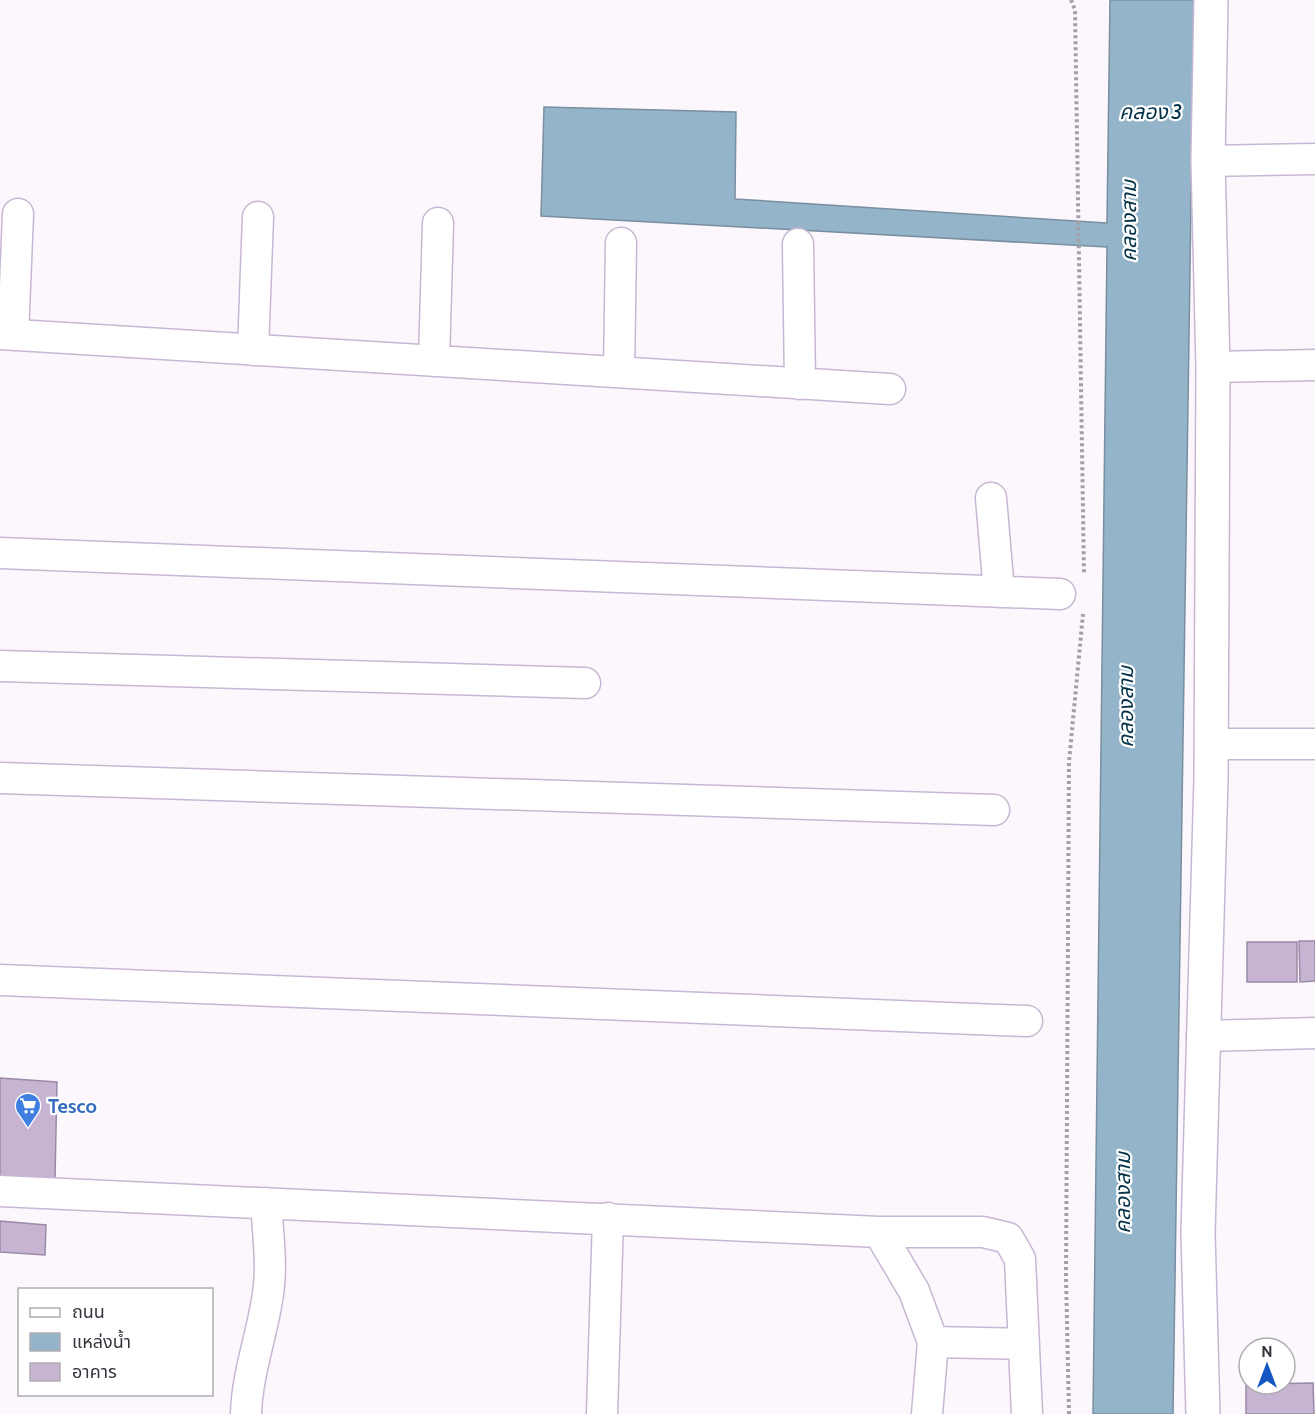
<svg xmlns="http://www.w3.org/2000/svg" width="1315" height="1414" font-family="Cabin,'Noto Sans Thai',sans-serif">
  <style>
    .water { fill: #94b5c9; stroke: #798e9f; stroke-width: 1.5 }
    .building { fill: #c6b4d2; stroke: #9a8aa5; stroke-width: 1.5 }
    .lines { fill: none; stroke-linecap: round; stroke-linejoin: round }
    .street-casing { stroke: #c8b7d3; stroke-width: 33 }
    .secondary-casing { stroke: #c8b7d3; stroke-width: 36 }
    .path { stroke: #a49fa7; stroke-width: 4; stroke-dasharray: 3 3; stroke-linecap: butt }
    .street { stroke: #fff; stroke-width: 30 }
    .secondary { stroke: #fff; stroke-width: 33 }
    .labels { text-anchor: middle; stroke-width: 4.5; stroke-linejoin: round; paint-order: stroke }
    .shop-label { font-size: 20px; font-weight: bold; fill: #366cbe; stroke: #fff; text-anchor: start }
    .water-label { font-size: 21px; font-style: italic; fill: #033248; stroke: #fff }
  </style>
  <rect width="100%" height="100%" fill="#fbf7fd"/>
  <!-- water -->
  <path class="water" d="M1110,0h84l-21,1414h-80l14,-1167 -566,-31 3,-109 192,5 -1,87 372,24z"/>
  <!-- building -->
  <path class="building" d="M1299,941h16v40l-15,1z
    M1247,942h50v40h-50z
    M0,1078l57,4 -2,97 -55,-2z
    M0,1221l46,4 -1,30 -45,-3z
    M1313,1383l1,31h-68v-30z"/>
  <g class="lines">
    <defs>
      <path id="street" d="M1208,161l107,-2
        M798,244l2,140
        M0,334l890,55
        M13,335l5,-121
        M253,350l5,-133
        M434,361l4,-138
        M1213,367l102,-2
        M619,372l2,-129
        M991,498l8,94
        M0,553l1060,41
        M0,666l585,17
        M1211,744h104
        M0,778l994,32
        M0,980l1027,41
        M1202,1036l113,-3
        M0,1191l879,41h104l25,6 12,21 7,155
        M879,1232l35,59 19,51 -6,72
        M933,1342l91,2
        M246,1414c1,-39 15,-76 21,-114 6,-32 1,-65 -1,-97
        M602,1414l6,-196"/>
      <path id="secondary" d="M1203,1414l-5,-181 13,-454 2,-412 -5,-206 3,-161"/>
    </defs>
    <!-- street casing -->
    <use href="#street" class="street-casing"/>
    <!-- secondary casing -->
    <use href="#secondary" class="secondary-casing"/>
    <!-- path -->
    <path class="path" d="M1071,0l4,10 9,564
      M1069,1414l-3,-137 3,-515 14,-148"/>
    <!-- street -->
    <use href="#street" class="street"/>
    <!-- secondary -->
    <use href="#secondary" class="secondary"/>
  </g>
  <!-- icons -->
  <defs>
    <symbol id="supermarket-pin" viewBox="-11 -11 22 30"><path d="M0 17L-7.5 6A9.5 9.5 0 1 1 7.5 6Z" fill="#3f7fe0" stroke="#fff"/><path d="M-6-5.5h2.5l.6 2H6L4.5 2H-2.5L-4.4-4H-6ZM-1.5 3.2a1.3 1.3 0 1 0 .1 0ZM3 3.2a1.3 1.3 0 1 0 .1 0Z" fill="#fff"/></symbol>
  </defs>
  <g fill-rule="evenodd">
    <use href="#supermarket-pin" x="13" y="1091" width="30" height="40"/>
  </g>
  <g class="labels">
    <!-- shop labels -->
    <g class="shop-label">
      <text x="48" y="1113">Tesco</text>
    </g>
    <!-- water labels -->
    <g class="water-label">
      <text x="1151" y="119">คลอง 3</text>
      <text transform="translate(1129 221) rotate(-90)" y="7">คลองสาม</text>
      <text transform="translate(1126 707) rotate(-90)" y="7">คลองสาม</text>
      <text transform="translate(1123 1193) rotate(-90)" y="7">คลองสาม</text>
    </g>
  </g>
  <!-- legend -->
  <rect x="18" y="1288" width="195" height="108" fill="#ffffff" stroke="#b0adb2" stroke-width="1.5"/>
  <rect x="30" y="1308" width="30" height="9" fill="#ffffff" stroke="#b0adb2" stroke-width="1.5"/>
  <text x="72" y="1318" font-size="18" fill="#39333e">ถนน</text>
  <rect x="30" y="1333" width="30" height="18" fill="#94b5c9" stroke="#b0adb2" stroke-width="1.5"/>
  <text x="72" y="1348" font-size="18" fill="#39333e">แหล่งน้ำ</text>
  <rect x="30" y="1363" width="30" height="18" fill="#c6b4d2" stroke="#b0adb2" stroke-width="1.5"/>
  <text x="72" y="1378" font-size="18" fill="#39333e">อาคาร</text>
  <!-- north arrow -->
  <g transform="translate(1267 1366)"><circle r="28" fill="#ffffff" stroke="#b0adb2" stroke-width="1.5"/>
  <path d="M0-4.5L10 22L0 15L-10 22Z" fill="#1257c2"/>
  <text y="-9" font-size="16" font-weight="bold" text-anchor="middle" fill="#39333e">N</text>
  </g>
</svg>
